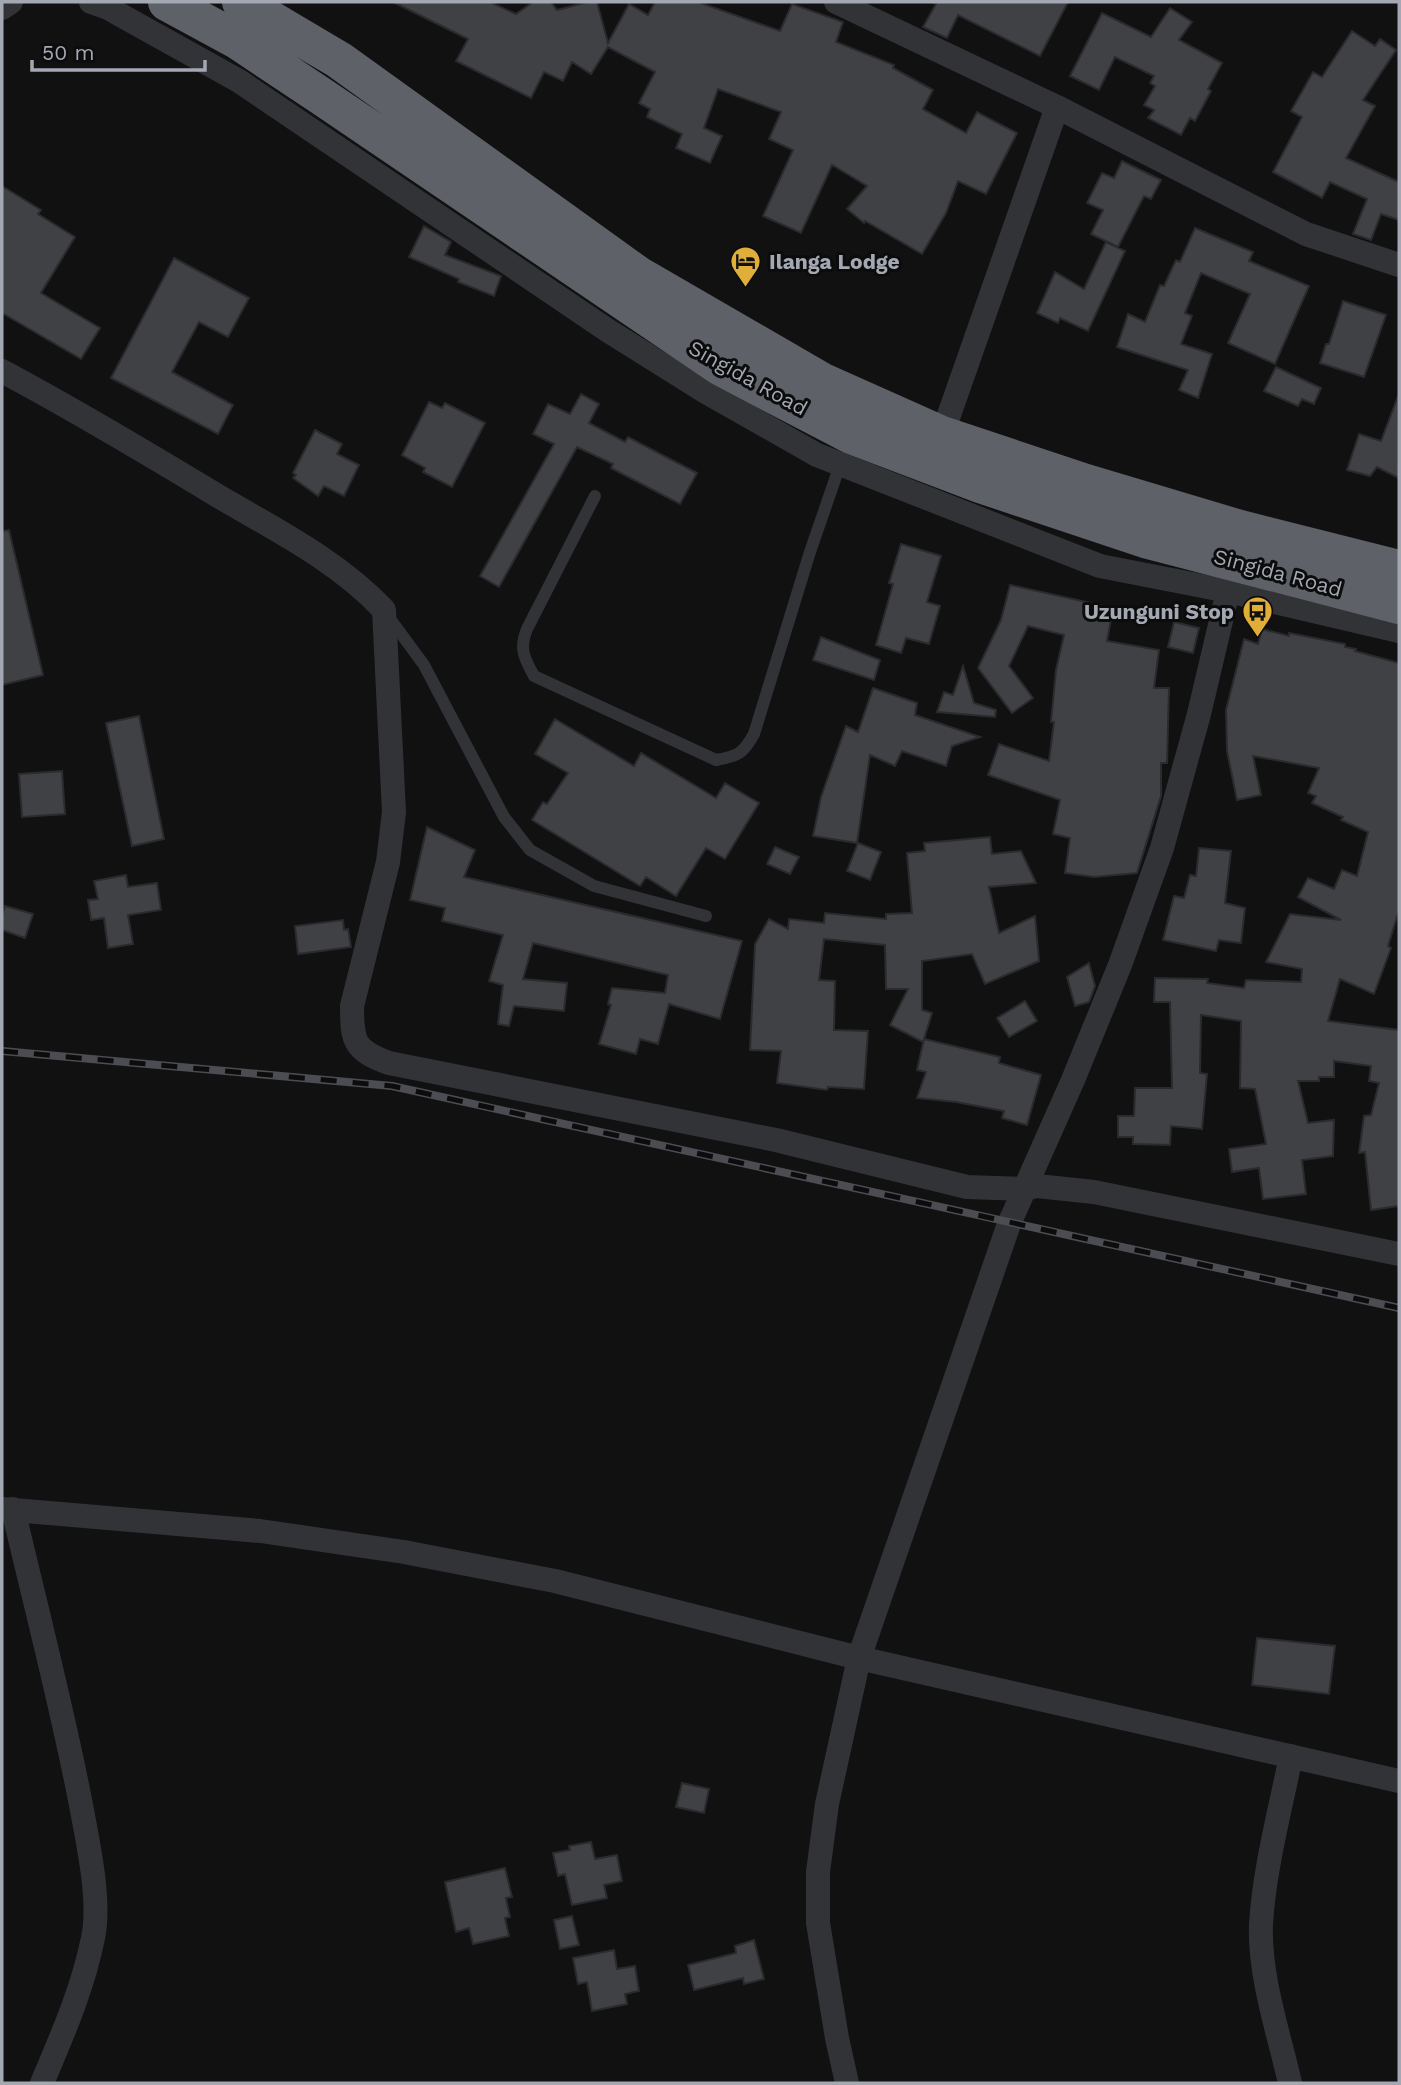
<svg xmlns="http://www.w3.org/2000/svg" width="1401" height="2085" font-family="'Work Sans',sans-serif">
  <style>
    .building { fill: #404145; stroke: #2b2b2e; stroke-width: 2 }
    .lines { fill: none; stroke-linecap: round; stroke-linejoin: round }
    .lane { stroke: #323337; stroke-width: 12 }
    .street { stroke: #323337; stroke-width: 24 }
    .highway { stroke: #5f6168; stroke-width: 38 }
    .rail-casing { stroke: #4c4d52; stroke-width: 8 }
    .rail { stroke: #0c0c0d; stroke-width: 5; stroke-dasharray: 16; stroke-linecap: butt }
    .labels { text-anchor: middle; stroke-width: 6; stroke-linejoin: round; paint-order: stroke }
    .poi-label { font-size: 21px; font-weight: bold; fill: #a4a8b2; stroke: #0c0c0d; text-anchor: start }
    .street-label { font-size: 21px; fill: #a4a8b2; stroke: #0c0c0d }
  </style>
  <rect width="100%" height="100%" fill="#111112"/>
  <!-- building -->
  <path class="building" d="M393,2h97l26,12 17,-12h18l6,8 31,-8h9l11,41 21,-39 19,11 7,-13h43l82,29 12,-27 51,18 -7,20 58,23 -1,3 40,22 -10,19 43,24 11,-21 40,21 -31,61 -28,-13 -12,32 -24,41 -57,-33 -1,2 -17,-14 20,-23 -35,-21 -31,68 -38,-17 30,-66 -24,-11 12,-27 -63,-23 -14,39 18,8 -12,27 -34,-15 6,-14 -35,-17 3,-8 -11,-6 16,-31 -47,-25 -17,27 -19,-12 -9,19 -19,-9 -13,26 -75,-37 12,-22z
    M932,2h136l-28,54 -82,-41 -11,23 -24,-11 13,-23z
    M1170,8l22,14 -13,18 43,23 -14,26 3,2 -16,30 -5,-3 -9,17 -33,-17 6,-8 -10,-5 11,-19 -5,-3 4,-7 -39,-19 -16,33 -29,-14 32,-63 49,24z
    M1352,31l23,15 5,-7 16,11 -33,50 12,6 -29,52 53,24v38l-18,-6 -10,26 -18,-6 14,-35 -37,-17 -8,16 -49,-26 29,-55 -11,-6 22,-39 9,5z
    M1122,161l39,19 -10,19 -7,-3 -26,51 -27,-13 12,-24 -16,-7 15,-30 12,5z
    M2,186l39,24 -3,4 37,23 -34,56 59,35 -19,31 -79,-46z
    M424,226l27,16 -6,13 56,21 -7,20 -36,-14 1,-3 -50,-22z
    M1195,228l58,24 -4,9 60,25 -34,78 -47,-21 22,-49 -49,-21 -16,40 7,3 -11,28 31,10 -14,44 -19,-8 9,-20 -71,-23 11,-33 17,8 15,-37 4,1 12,-26 4,2z
    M1106,242l19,9 -37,80 -28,-13 -2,5 -21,-10 18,-41 29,17z
    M174,258l75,40 -21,39 -29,-15 -27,50 61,33 -15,29 -107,-56z
    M1343,301l43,14 -22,62 -44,-14 6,-19h3z
    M1276,367l45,21 -7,16 -12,-5 -4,7 -34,-15z
    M581,394l18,10 -10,19 36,19 3,-5 69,36 -17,31 -69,-36 2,-4 -36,-17 -78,140 -19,-11 74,-132 -21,-10 15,-30 22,10z
    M1398,396l1,82 -22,-11 -7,9 -23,-6 12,-36 22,7z
    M429,402l13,6 3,-5 40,20 -33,64 -29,-15 2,-4 -23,-13z
    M315,430l27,14 -5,10 22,11 -15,31 -20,-10 -6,10 -25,-18 3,-3 -3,-2z
    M9,530l34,145 -41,10v-154z
    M901,544l40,12 -14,46 13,4 -11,38 -23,-6 -5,15 -25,-8 17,-61 -4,-1z
    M1010,585l103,23 -6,33 52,9 -5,38h15l-2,75h-6v33l-24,77 -43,4 -29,-4 5,-35 -17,-4 7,-34 -72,-25 11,-31 50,17 5,-39h-3l5,-52 8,-35 -36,-9 -19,40 24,32 -21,15 -34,-45 23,-48z
    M1174,622l25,6 -6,25 -25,-6z
    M1262,629l27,7v-3l56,11v3l11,2 -1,2 44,12v247l-11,36 3,2 -17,46 -34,-15 -12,42 71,9v176l-28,4 -6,-58 -6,1 5,-37 7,-1 8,-32 -10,-2 2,-15 -37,-5v16h-15v4h-21l10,42 26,-3 -1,36 -31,4 4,34 -43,5 -4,-31 -27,4 -3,-23 37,-5 -11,-55 -15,-1 1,-67 -40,-6 -1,58 7,1 -5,55 -31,-3 -1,19 -37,-1v-7h-15v-21h16l1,-28h37l-2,-86h-16l1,-24 53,1 -1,4 37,5 2,-8 55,2 1,-13 -36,-7 24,-48 51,6 -43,-23 10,-19 26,11 8,-19 15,6 11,-44 -27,-12 2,-3 -31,-14 4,-7 -8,-3 11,-25 -66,-12 8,39 -24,5 -10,-49 -1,-41 18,-71 14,5z
    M821,637l59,23 -6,20 -61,-20z
    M963,666l11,37 22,7 -1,7 -58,-5 7,-20 9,3z
    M873,688l44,15 -2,12 65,22 -28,9 -6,20 -44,-15 -7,15 -25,-11 -13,88 -44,-7 8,-39 25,-71 12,6z
    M139,716l25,123 -32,7 -26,-123z
    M555,719l79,47 7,-13 75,45 9,-15 34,20 -34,56 -19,-11 -30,48 -30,-19 -6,9 -108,-66 11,-18 4,2 21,-31 -33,-19z
    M62,771l3,43 -43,3 -3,-43z
    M427,827l48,23 -11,27 278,64 -22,78 -51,-15 -11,40 -18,-5 -4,15 -37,-10 12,-39 -3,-1 4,-16 53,5 3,-18 -135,-32 -10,36 44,4 -3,28 -50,-5 -5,20 -11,-2 5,-39 -14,-4 14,-46 -61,-14 3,-13 -35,-8z
    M990,837l2,17 29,-3 15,32 -47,4 10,46 36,-17 4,45 -54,23 -13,-30 -50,7v49l10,3 -9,29 -33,-17 18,-36h-22l-1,-44 -61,-6 -5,41 16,1 -1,49 34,1 -4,58 -36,-2 -1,3 -50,-7 4,-32 -31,-1 5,-106 14,-25 19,10 1,-10 35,4 1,-10 61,6v-5l26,-1 -5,-60 18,-2 -1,-8z
    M858,843l23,9 -11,28 -23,-9z
    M775,847l24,10 -9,17 -23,-10z
    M1199,848l32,3 -6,52 20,5 -4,35 -22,-3 -3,11 -53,-11 11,-44 10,2 6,-23 6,1z
    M126,875l2,12 29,-4 4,27 -33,5 5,29 -25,4 -4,-30 -13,2 -3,-20 10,-1 -4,-18z
    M5,906l28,8 -8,24 -23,-8v-15z
    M343,920l1,10 4,-1 3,18 -53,7 -3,-28z
    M1089,963l6,23 -6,16 -14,4 -8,-29z
    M1025,1001l12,20 -28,16 -12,-19z
    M924,1039l76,18 -1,6 42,12 -14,50 -25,-7 2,-7 -48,-9 -39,-4 9,-26 -9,-2z
    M1257,1638l78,8 -6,48 -77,-9z
    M682,1783l27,6 -5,24 -28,-6z
    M591,1842l4,17 22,-4 5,26 -18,4 3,13 -35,7 -7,-31 -7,2 -5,-23 17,-3 -1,-4z
    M505,1868l7,29 -6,1 4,19 -5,1 4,18 -36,8 -4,-16 -13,4 -11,-50z
    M572,1916l7,29 -19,4 -6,-29z
    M754,1940l10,39 -20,5 -1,-6 -49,12 -6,-25 48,-12 -1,-7z
    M614,1950l3,19 18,-3 4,25 -14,3 2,10 -35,7 -5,-29 -9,2 -5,-26z"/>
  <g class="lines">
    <!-- lane -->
    <path class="lane" d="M595,496l-68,133c-8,19 -3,29 7,47l182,84c22,-4 27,-6 38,-26l56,-182 31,-90
      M388,616l36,49 80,152 26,33 64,36 112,30"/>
    <!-- street -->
    <path class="street" d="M91,2l17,6 131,73 368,249 99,62 111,63 283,111 128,25 171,40
      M836,2l221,105 249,127 93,31
      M2,8l9,-6
      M2,371c73,39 145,82 216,125 58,34 120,65 166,114l10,202 -6,50 -36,144c0,36 2,44 37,57l387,77 191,47 56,2 14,-3 57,6 305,62
      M942,435l115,-328
      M2,1509l258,22 144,21 151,29 304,77 540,123
      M13,1509c23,99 49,197 68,296 7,38 20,96 12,133 -10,50 -31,98 -51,145
      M847,2083l-10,-45 -19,-115v-51l9,-68 32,-146 150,-434 64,-144 47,-115 42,-117 37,-134 29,-123
      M1290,2083c-11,-49 -31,-107 -29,-158 3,-55 19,-114 30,-169"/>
    <!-- highway -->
    <path class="highway" d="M167,2l70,38 84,56 400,271 130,68 129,49 165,55 254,66
      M241,2l98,58 299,215 183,106 121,54 144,48 154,46 159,40"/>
    <defs>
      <path id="rail" d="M2,1051l390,35 1007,222"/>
    </defs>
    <!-- rail casing -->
    <use href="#rail" class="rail-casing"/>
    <!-- rail -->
    <use href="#rail" class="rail"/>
  </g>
  <!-- icons -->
  <defs>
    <symbol id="hotel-pin" viewBox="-11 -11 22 30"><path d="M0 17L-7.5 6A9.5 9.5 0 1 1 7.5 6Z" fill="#e1ae3a" stroke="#0c0c0d"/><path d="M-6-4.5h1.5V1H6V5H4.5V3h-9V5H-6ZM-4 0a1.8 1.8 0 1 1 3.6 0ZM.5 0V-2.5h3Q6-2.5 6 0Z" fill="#111"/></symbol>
    <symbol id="bus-pin" viewBox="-11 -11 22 30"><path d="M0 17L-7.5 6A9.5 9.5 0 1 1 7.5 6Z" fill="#e1ae3a" stroke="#0c0c0d"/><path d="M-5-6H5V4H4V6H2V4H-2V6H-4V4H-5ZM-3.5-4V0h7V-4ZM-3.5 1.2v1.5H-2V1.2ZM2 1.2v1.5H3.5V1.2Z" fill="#111"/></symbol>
  </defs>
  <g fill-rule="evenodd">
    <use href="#hotel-pin" x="728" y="244" width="35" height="47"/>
    <use href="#bus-pin" x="1240" y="594" width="35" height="47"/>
  </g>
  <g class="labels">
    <!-- poi labels -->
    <g class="poi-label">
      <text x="769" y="269">Ilanga Lodge</text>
      <text x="1234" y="619" text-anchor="end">Uzunguni Stop</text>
    </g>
    <!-- street labels -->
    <g class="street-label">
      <text transform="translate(748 378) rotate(29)" y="7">Singida Road</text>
      <text transform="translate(1278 573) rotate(15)" y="7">Singida Road</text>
    </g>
  </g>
  <!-- border -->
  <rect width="1401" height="2085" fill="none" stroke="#a4a8b2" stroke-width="7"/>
  <!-- scale -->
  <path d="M32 60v10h173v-10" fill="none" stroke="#a4a8b2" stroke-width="3.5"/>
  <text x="42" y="60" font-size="21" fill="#a4a8b2" stroke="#0c0c0d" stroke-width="5" paint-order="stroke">50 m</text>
</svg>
